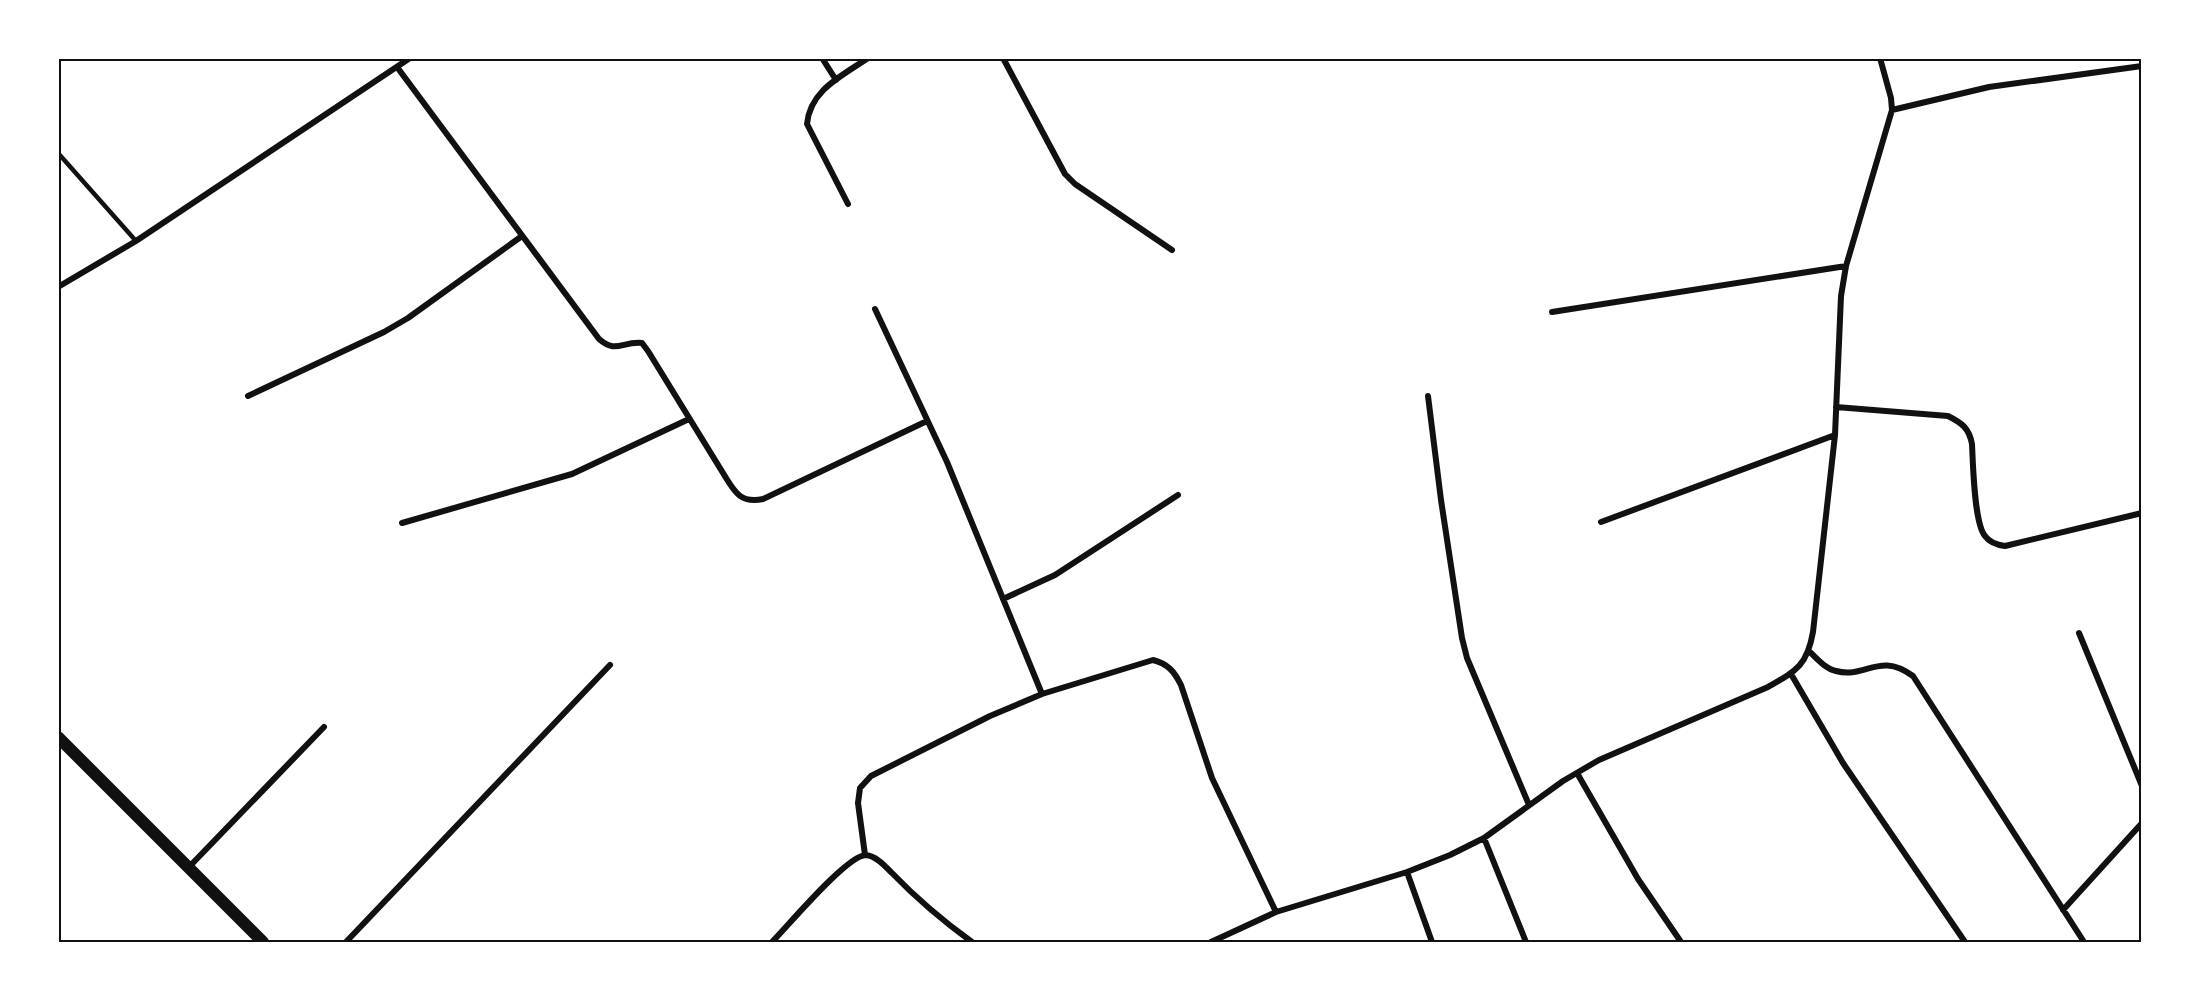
<svg xmlns="http://www.w3.org/2000/svg" width="2200" height="1001" font-family="'Space Grotesk',sans-serif">
  <style>
    .lines { fill: none; stroke-linecap: round; stroke-linejoin: round }
    .service { stroke: #111; stroke-width: 4.5 }
    .minor { stroke: #111; stroke-width: 6 }
    .secondary { stroke: #111; stroke-width: 12 }
    .neatline { fill: none; stroke: #111; stroke-width: 2 }
  </style>
  <rect width="100%" height="100%" fill="#fff"/>
  <g class="lines">
    <!-- service -->
    <path class="service" d="M58,153l78,88"/>
    <!-- minor -->
    <path class="minor" d="M822,58l14,22
      M1003,58l62,116 10,10 97,66
      M397,67l202,272c17,15 23,2 43,4l6,8 75,122c11,18 17,31 40,26l164,-78
      M1892,110l97,-23 153,-21
      M848,204l-41,-80c3,-34 35,-48 61,-66
      M58,287l78,-46 274,-183
      M875,309l72,153 95,232
      M1552,312l294,-46
      M248,396l136,-64 24,-14 114,-82
      M1428,396l13,104 21,138 5,20 62,147
      M1836,407l112,9c14,7 21,12 24,28 1,19 2,79 13,92 5,7 12,9 20,10l137,-33
      M1601,522l234,-87
      M402,523l170,-49 117,-55
      M1003,599l52,-24 123,-80
      M2079,633l63,153
      M1809,651c8,8 17,18 27,20 30,8 43,-20 77,5l171,266
      M1791,674l52,89 122,179
      M1577,773l61,106 43,63
      M1484,838l42,104
      M865,855l-7,-52 2,-15 11,-12 119,-60 52,-22 111,-34c15,4 21,11 28,25l31,93 64,134
      M189,867l135,-140
      M1407,872l25,70
      M2063,910l79,-87
      M346,942l264,-277
      M772,942c15,-15 75,-87 94,-87 10,1 19,11 26,18 26,27 51,48 80,69
      M1211,942l65,-30 131,-40 43,-17 34,-17 79,-57 36,-21 169,-73c28,-16 39,-21 45,-55l22,-197 6,-139 5,-30 46,-156 -1,-12 -11,-40"/>
    <!-- secondary -->
    <path class="secondary" d="M58,737l205,205"/>
  </g>
  <!-- border -->
  <rect width="2200" height="1001" fill="none" stroke="#ffffff" stroke-width="120"/>
  <rect x="60" y="60" width="2080" height="881" class="neatline"/>
</svg>
